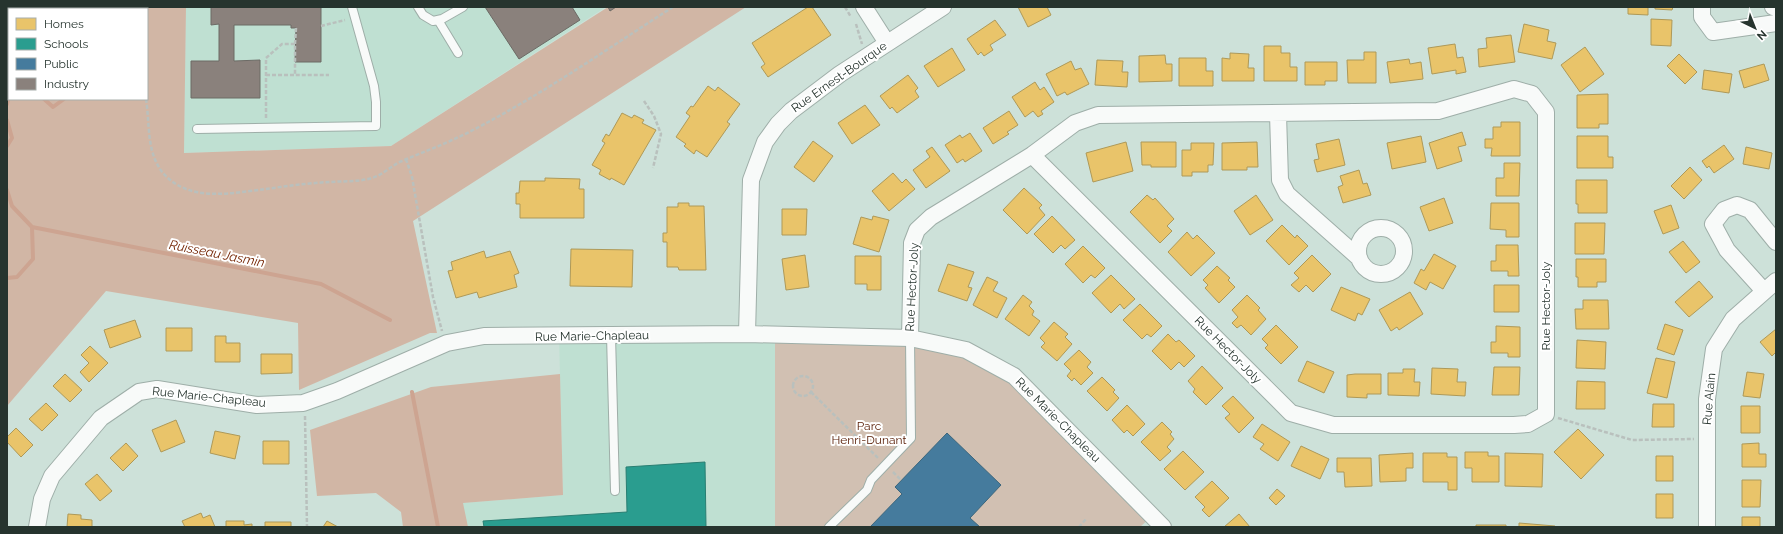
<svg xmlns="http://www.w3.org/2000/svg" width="1783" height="534" font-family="Raleway,sans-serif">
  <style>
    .built { fill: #bfe0d2 }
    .green { fill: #d1c0b2 }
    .forest { fill: #d1b6a5 }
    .homes { fill: #e9c46a; stroke: #ae9958 }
    .schools { fill: #2a9d8f; stroke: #297e72 }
    .public { fill: #457b9d; stroke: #3c667c }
    .industry { fill: #8a817c; stroke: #6c6a65 }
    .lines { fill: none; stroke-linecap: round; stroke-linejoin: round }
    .stream { stroke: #cda491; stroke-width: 4 }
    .lane-casing { stroke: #9eaea8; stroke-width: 10 }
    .street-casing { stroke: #9eaea8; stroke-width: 18 }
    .path { stroke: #b9c0bd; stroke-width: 2.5; stroke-dasharray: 4 2; stroke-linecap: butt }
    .lane { stroke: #f8faf9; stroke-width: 8 }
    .street { stroke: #f8faf9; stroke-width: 16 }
    .labels { text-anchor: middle; stroke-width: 4; stroke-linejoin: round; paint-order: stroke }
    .street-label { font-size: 12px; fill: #26342e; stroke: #fff }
    .park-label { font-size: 12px; fill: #551900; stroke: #fff }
    .water-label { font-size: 13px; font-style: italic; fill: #732300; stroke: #fff }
  </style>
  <rect width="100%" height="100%" fill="#cde1d9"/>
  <!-- built -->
  <path class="built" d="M186,7h420l-215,139 -207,7z
    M559,336l216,2v189h-309l-3,-24 100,-8z"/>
  <!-- green -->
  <path class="green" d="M775,338l135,1 100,34 141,144 -11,10h-365z"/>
  <!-- forest -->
  <path class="forest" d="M7,7h10l2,2h-10v90h138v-90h-20l1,-2h58l-2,146 207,-7 217,-139h138l-333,214 24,112h-7l-131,57 -1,-67 -192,-32 -99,115z
    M560,374l3,121 -100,8 5,24h-65l-2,-15 -25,-19 -59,3 -7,-66 121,-43z"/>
  <!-- homes -->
  <path class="homes" d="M808,7h4l19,28 -63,42 -7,-10 4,-3 -13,-21z
    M1018,7h29l4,8 -23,12z
    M1628,7h20v8l-20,-1z
    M1655,7h18l-1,3 -17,-1z
    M1651,19l21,1 -1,26 -20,-1z
    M995,20l11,15 -16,10 3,5 -9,6 -3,-4 -3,3 -11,-16z
    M1524,24l25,6 -2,11 9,2 -4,16 -34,-7z
    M1511,35l4,27 -36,5 -1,-18 9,-1 -1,-10z
    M1455,44l2,14 6,-1 3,15 -10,2v-4l-24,4 -4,-26z
    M1264,46h17v7h9v14h7v14h-33z
    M1585,47l19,27 -24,18 -19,-27z
    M952,48l13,22 -27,17 -14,-21z
    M1364,52h12v31h-28l-1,-23h17z
    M1230,53l19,1 -1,14h6v13h-32v-23l8,1z
    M1679,54l18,18 -12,12 -18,-18z
    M1165,55l1,9h6v17l-33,1v-26z
    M1179,58h27v13h7v15h-34z
    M1409,59l1,5 11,-2 2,17 -33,4 -3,-21z
    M1097,60l26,1 -1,11h6l-1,15 -32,-2z
    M1071,61l4,9 6,-2 8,16 -22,11 -2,-3 -8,4 -11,-22z
    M1305,62h32v19h-12v4h-20z
    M1764,64l5,16 -25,8 -5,-17z
    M1704,70l28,4 -3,19 -27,-4z
    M908,75l10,13 -3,3 4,6 -22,16 -5,-6 -2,2 -10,-13z
    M1035,82l5,8 4,-3 10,15 -13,9 2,3 -5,3 -5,-6 -8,6 -13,-20z
    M708,86l7,5 3,-4 22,17 -13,18 3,2 -23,33 -11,-7 -2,4 -10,-8 2,-2 -10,-7 14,-21 -4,-3 5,-7 2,1z
    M1608,94v30h-9v4h-22v-33z
    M865,105l15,20 -28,19 -14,-21z
    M1009,111l9,14 -11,7 2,2 -16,10 -10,-16z
    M622,113l10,5 2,-3 10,5 -2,3 14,7 -32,55 -13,-7 -1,2 -11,-6 2,-4 -9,-5 13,-22 -3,-2 4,-7 3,2z
    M1501,122h19v34h-29l1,-8h-7v-9h8v-12h8z
    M1462,132l4,13 -8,2 4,14 -25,8 -8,-26z
    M970,133l12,18 -17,11 -2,-3 -6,4 -12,-18 15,-10 2,3z
    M1421,136l5,26 -34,7 -5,-26z
    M1577,136h31v21h5v11h-36z
    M1339,139l6,26 -28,7 -3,-12 5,-1 -3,-15z
    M813,141l20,15 -19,26 -20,-15z
    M1126,142l7,29 -40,11 -7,-29z
    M1141,142h35v25h-25v-2h-9z
    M1257,142l1,25h-11v3h-25v-27z
    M1191,143h23l-1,22h-5v7h-16v4h-10v-26h9z
    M1724,145l10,14 -20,14 -5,-7 -2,2 -5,-7z
    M932,147l18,24 -24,17 -13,-18 17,-13 -4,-6z
    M1746,147l26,6 -3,16 -26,-5z
    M1504,163h16l-1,33h-23v-18h8z
    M1690,167l12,13 -18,19 -13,-13z
    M1359,170l4,14 4,-1 4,12 -28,8 -5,-16 5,-2 -3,-9z
    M893,173l9,10 4,-4 9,10 -26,22 -17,-20z
    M545,178l35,1 -1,10h5v29h-64v-14h-4v-11h3l1,-12h25z
    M1576,180h31v33h-29v-9h-2z
    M1024,188l18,17 -3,3 6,7 -18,19 -24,-24z
    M1147,195l6,5 2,-2 19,21 -7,7 5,5 -12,12 -30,-31z
    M1256,195l17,25 -23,15 -16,-24z
    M1444,198l9,25 -24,8 -9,-24z
    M678,203h11v3h15l2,64h-27l-1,-3h-11v-25h-4v-9h4v-26h11z
    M1491,203h28v34h-13v-7l-16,-1z
    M1671,205l8,23 -16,6 -9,-23z
    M782,209h25l-1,26h-24z
    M873,216l16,4 -10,32 -26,-8 8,-27 11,3z
    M1052,216l23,24 -10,9 -4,-4 -8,8 -19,-19z
    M1575,223h30l-1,31h-29z
    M1282,225l13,13 2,-3 11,11 -19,19 -23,-24z
    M1187,232l6,7 4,-4 18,18 -24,23 -23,-24z
    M1683,241l17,21 -14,11 -17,-21z
    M1496,245h22l1,31h-11v-5h-17v-10h5z
    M1083,246l22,22 -10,10 -4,-3 -8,8 -18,-19z
    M571,249l62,1 -1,37 -62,-1z
    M484,251l2,7 24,-7 9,22 -5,2 3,12 -38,11 -2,-6 -21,6 -8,-27 5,-1 -2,-8z
    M1434,254l22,12 -13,23 -13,-7 -4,8 -12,-7 7,-14 3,2z
    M805,255l4,32 -23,3 -4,-31z
    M1312,255l19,19 -18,18 -7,-7 -7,7 -8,-7 8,-7 -5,-5z
    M855,256h26v34h-14v-6h-12z
    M1576,259h30v23h-9v5h-19v-10h-2z
    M948,264l26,8 -6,15 4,1 -5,13 -29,-10z
    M1217,266l13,12 -2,2 7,7 -16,16 -14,-15 3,-3 -5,-5z
    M1111,275l24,24 -11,10 -4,-5 -9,9 -19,-20z
    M987,277l11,5 -5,9 14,7 -10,20 -24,-13z
    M1699,281l14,16 -24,20 -14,-15z
    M1494,285h25v27h-25z
    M1341,287l29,12 -8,16 -4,-2 -3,8 -24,-11z
    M1410,292l13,22 -24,16 -2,-3 -6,4 -12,-21z
    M1023,295l9,7 -3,4 5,5 -2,4 8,6 -11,15 -24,-17z
    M1247,295l13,13 -2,2 8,9 -15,16 -10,-10 -4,3 -5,-5 6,-6 -6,-7z
    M1583,300h25l1,29h-33l-1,-20h8z
    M1140,304l22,22 -11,11 -4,-3 -5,5 -19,-19z
    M135,320l6,17 -31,11 -6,-18z
    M1054,322l14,12 -3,3 7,7 -15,17 -16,-14 4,-4 -5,-5z
    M1665,324l18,6 -9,25 -17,-6z
    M1276,325l22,22 -17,17 -16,-16 3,-3 -6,-6z
    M1496,326l24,1v30h-12v-4h-17v-11h5z
    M166,328h26v23h-26z
    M1776,329v23l-4,4 -12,-14z
    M1168,334l8,8 3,-2 16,16 -11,11 -5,-5 -8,8 -19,-19z
    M215,336h11v7h14v19h-25z
    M1577,340l29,2 -1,27 -29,-1z
    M90,346l18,17 -19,19 -9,-10 9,-9 -8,-8z
    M1079,350l12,12 -4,5 6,6 -12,12 -7,-7 -2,3 -5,-5 4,-5 -7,-7z
    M261,354h31v19l-31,1z
    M1656,358l19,4 -8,36 -20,-5z
    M1307,361l27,11 -10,21 -26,-12z
    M1202,366l21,22 -17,17 -13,-13 2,-3 -7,-8z
    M1494,367h26l-1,28h-27z
    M1432,368l26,1 -1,13h9l-1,14 -34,-2z
    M1403,369h12l-1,13h6l-1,14 -31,-1v-22h15z
    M1747,372l17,2 -4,24 -17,-2z
    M65,374l17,16 -12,12 -17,-16z
    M1355,374h26v20h-14v4l-20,-1v-22z
    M1102,377l13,13 -2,2 6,6 -12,13 -20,-20z
    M1577,381l28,1v27h-29z
    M1233,396l21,22 -15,15 -14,-15 5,-4 -8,-8z
    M46,403l12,12 -16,16 -13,-12z
    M1653,404h21v23h-22z
    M1127,405l18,19 -12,12 -6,-6 -3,3 -12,-13z
    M1741,406h19v27h-19z
    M176,420l9,22 -24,10 -9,-22z
    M1162,422l10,10 -2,2 4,5 -7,8 4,4 -11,10 -19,-19z
    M1262,424l28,18 -12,19 -18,-12 4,-5 -11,-7z
    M16,428l17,17 -12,12 -14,-15v-5z
    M1578,429l26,26 -23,24 -27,-27z
    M215,431l25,5 -5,23 -25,-6z
    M263,441h26v23h-26z
    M126,443l12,13 -15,15 -13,-13z
    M1759,443v11h7v13h-24v-23z
    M1301,446l28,13 -9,20 -29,-13z
    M1183,451l21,21 -19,18 -21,-21z
    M1465,452h23v4h11v26h-27v-14h-7z
    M1413,453v15h-7v13l-26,1 -1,-27z
    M1423,453h24v4h10v33h-9v-8h-25z
    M1505,453l38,1 -1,33 -37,-1z
    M1656,456h17v25h-17z
    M1337,458h34l1,28 -27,1 -1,-15h-7z
    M97,474l15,17 -12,10 -15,-17z
    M1742,480h19l-1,27h-18z
    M1212,481l17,17 -20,19 -7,-7 3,-3 -10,-10z
    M1277,489l8,7 -9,9 -7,-7z
    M1656,494h17v24h-17z
    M201,513l2,5 7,-3 5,12h-30l-3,-6z
    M68,514l13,1v4l11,1v7h-25z
    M1239,514l11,13h-26z
    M1742,517h18v10h-18z
    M226,521h18v4l8,-1v3h-26z
    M327,521l11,6h-15z
    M265,522h26v5h-26z
    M1519,523l36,3v1h-36z
    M1476,525h30v2h-30z"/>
  <!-- schools -->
  <path class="schools" d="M705,462l1,65h-222l-1,-6 144,-9 -1,-45z"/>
  <!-- public -->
  <path class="public" d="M947,433l54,52 -31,33 10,9h-110l32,-33 -7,-7z"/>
  <!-- industry -->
  <path class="industry" d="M211,7h110v55h-26l1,-34h-5v-3h-57v36l26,-1v38h-69v-37h28v-37l-8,1z
    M485,7h87l8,13 -61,39z
    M608,7h8l-6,4z"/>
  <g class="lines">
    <!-- stream -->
    <path class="stream" d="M120,9l1,-2
      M44,99l9,8 11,-8
      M7,104l2,-9
      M7,120l5,18 -5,8
      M7,190l5,16 20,21 1,32 -16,18 -10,1
      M32,227l289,57 69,36
      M412,392l26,135"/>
    <defs>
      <path id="lane" d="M418,7l5,8 10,6 9,-2 21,-12
        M438,20l20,33
        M197,129l179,-3v-24l-2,-16 -22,-79
        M611,335l4,156
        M829,527l38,-37 4,-10 40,-42 -1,-100"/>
      <path id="street" d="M864,7l23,36
        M1702,7v10l11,15 63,-9
        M1773,7l3,1
        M1278,114l2,66 7,14 71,63
        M1358 251a23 23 0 1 1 46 0a23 23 0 1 1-46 0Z
        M1764,291l-37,-41 -14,-26 11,-14 13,-5 13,5 26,32
        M747,334l4,-154 14,-38 13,-18 13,-13 49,-37 103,-67
        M910,338l2,-95 5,-13 14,-13 101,-62 43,-32 23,-8 340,-4 76,-22 18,5 14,18v302l-18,10 -14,1h-181l-42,-12 -259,-258
        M37,527l5,-28 10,-23 49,-58 38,-26 18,-3 100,16 46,-2 34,-12 110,-48 37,-7 263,-2 163,4 56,12 48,26 149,151
        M1707,527v-128l7,-50 19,-30 43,-38"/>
    </defs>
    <!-- lane casing -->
    <use href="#lane" class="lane-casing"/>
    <!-- street casing -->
    <use href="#street" class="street-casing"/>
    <!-- path -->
    <path class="path" d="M69,7v2
      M845,7l6,10
      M856,24l6,20
      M321,26l24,-6
      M295,44l1,-16
      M266,75h29
      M146,99c4,25 0,53 17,74 26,30 69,20 103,16 21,-3 43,-6 64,-7 14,-1 28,0 42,-4 11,-3 20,-13 30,-17 24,-10 48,-19 71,-31 70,-36 134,-81 200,-123
      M644,101l10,15 7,18 -8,34
      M266,118v-60l16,-14h13v31h34
      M406,159l6,18 21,120 9,34
      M793 386a10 10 0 1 1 20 0a10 10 0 1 1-20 0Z
      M811,392l67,66
      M305,416l2,111
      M1558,418l74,22 62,-1
      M893,472l8,8
      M1079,527l7,-8"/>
    <!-- lane -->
    <use href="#lane" class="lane"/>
    <!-- street -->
    <use href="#street" class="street"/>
  </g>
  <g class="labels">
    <!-- street labels -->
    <g class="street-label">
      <text transform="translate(839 77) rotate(-35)" y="4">Rue Ernest-Bourque</text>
      <text transform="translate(912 287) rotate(-87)" y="4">Rue Hector-Joly</text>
      <text transform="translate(1546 306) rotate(-90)" y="4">Rue Hector-Joly</text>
      <text transform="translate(592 336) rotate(-1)" y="4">Rue Marie-Chapleau</text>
      <text transform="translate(1228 350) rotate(45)" y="4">Rue Hector-Joly</text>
      <text transform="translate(209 397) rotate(6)" y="4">Rue Marie-Chapleau</text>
      <text transform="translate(1709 399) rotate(-85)" y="4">Rue Alain</text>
      <text transform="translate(1058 420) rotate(45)" y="4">Rue Marie-Chapleau</text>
    </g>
    <!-- park labels -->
    <g class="park-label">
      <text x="869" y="430">Parc<tspan x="869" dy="14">Henri-Dunant</tspan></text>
    </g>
    <!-- water labels -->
    <g class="water-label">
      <text transform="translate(217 253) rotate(11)" y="5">Ruisseau Jasmin</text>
    </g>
  </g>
  <!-- border -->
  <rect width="1783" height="534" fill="none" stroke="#26342e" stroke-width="16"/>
  <!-- legend -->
  <rect x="8" y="8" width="140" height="92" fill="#ffffff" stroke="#a8aeab"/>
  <rect x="16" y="18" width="20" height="12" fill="#e9c46a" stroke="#a8aeab"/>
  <text x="44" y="28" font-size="12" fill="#26342e">Homes</text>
  <rect x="16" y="38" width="20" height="12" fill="#2a9d8f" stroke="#a8aeab"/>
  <text x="44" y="48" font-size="12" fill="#26342e">Schools</text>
  <rect x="16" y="58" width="20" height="12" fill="#457b9d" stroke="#a8aeab"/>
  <text x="44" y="68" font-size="12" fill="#26342e">Public</text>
  <rect x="16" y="78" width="20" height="12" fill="#8a817c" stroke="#a8aeab"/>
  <text x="44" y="88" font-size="12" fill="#26342e">Industry</text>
  <!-- north arrow -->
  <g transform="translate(1755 28) rotate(137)" stroke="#ffffff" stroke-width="3" paint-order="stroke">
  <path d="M0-3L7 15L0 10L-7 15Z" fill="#26342e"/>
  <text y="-6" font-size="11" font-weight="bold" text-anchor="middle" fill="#26342e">N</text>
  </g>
</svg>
